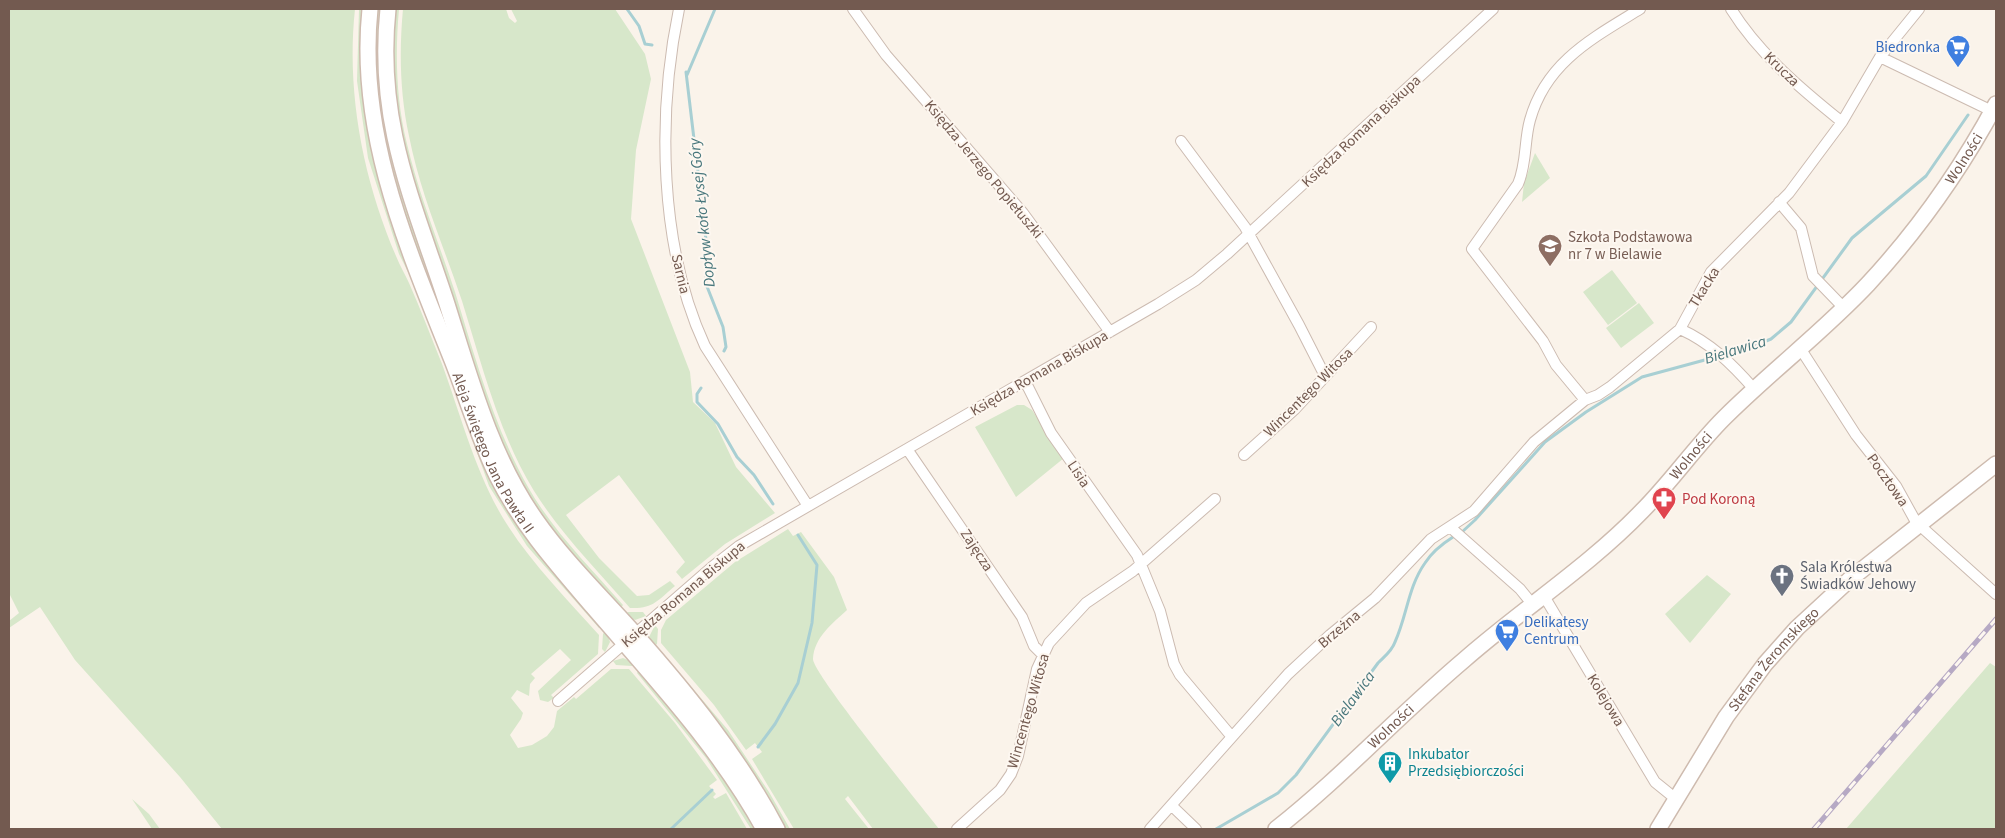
<svg xmlns="http://www.w3.org/2000/svg" width="2005" height="838" font-family="'Source Sans 3',sans-serif">
  <style>
    .green { fill: #d7e7ca }
    .lines { fill: none; stroke-linecap: round; stroke-linejoin: round }
    .stream { stroke: #a8cfd3; stroke-width: 3 }
    .street-casing { stroke: #ccbbb1; stroke-width: 12 }
    .secondary-casing { stroke: #cebbaf; stroke-width: 18 }
    .street { stroke: #fff; stroke-width: 10 }
    .secondary { stroke: #fff; stroke-width: 15 }
    .rail-casing { stroke: #b6a9c4; stroke-width: 5 }
    .rail { stroke: #fdf7f0; stroke-width: 3; stroke-dasharray: 9; stroke-linecap: butt }
    .labels { text-anchor: middle; stroke-width: 4; stroke-linejoin: round; paint-order: stroke }
    .shop-label { font-size: 15px; fill: #366cbe; stroke: #fdf7f0; text-anchor: end }
    .street-label { font-size: 15px; fill: #735a50; stroke: #fdf7f0 }
    .education-label { font-size: 15px; fill: #785e54; stroke: #fdf7f0; text-anchor: start }
    .health-label { font-size: 15px; fill: #be3a42; stroke: #fdf7f0; text-anchor: start }
    .worship-label { font-size: 15px; fill: #5b616d; stroke: #fdf7f0; text-anchor: start }
    .culture-label { font-size: 15px; fill: #0d838f; stroke: #fdf7f0; text-anchor: start }
    .water-label { font-size: 16px; font-style: italic; fill: #48777c; stroke: #fdf7f0 }
  </style>
  <rect width="100%" height="100%" fill="#faf3ea"/>
  <!-- green -->
  <path class="green" d="M9,9h346c-9,83 8,170 41,247 4,10 9,18 13,27 12,27 22,54 33,81 19,52 33,107 61,154 26,43 63,80 96,117l-1,19 -47,41 3,3 -6,4 -8,-2 -2,-9 33,-31 -11,-11 -29,25 4,4 -5,6 -1,12 -12,-6 -6,8 12,15 -2,6 -11,16 8,13 14,-3 15,-9 7,-9 3,-16 17,-14 2,2 35,-30h18l46,54 42,57 -8,6 7,8 -3,3 2,2 11,-6 21,36h-525l-42,-52 -105,-117 -35,-53 -31,21v-7l10,-8 -10,-20z
    M359,9h5l-3,53 2,35 9,58 12,40 47,130 171,300 -3,3 -72,-82 -38,-60 -43,-120 -34,-86 -13,-26 -31,-96 -11,-77z
    M376,9h6l3,118 6,27 54,171c-32,-78 -65,-163 -71,-248 -2,-22 1,-46 2,-68z
    M395,9h4c-4,45 -3,91 8,135 12,51 32,99 48,148 20,65 39,135 73,195 25,44 62,80 95,118l-3,4 -75,-87 -28,-45 -23,-53 -91,-274 -11,-85z
    M403,9h103l3,9 6,5 2,-2 -6,-12h104l30,45 6,25 -15,71 -5,69 59,153 3,30 22,21 21,44 39,46 -50,31 -43,35 -6,-7 9,-10 -66,-87 -53,40 33,43 38,38 12,-1 21,-14 5,5c-18,15 -22,23 -45,22 -33,-38 -69,-74 -96,-117 -35,-57 -52,-126 -72,-190 -18,-54 -42,-108 -53,-165 -9,-42 -10,-84 -6,-127z
    M1535,153l15,25 -28,24 2,-19z
    M1612,270l25,33 -29,22 -25,-33z
    M1639,303l15,20 -33,25 -15,-20z
    M1017,405h7l8,5 32,48 -48,39 -41,-70z
    M788,529l5,7 8,-4 33,45 13,33c-14,13 -33,27 -34,49 0,15 109,148 126,170h-66l-25,-33 -3,3 24,30h-75l-42,-70 10,-7 -7,-9 -9,7 -32,-45 -53,-62v-13l5,-10 69,-58z
    M1707,575l24,19 -41,49 -25,-29z
    M628,612h15l3,4 -11,4 -10,-5z
    M655,625l3,4 -1,15 -4,3 -4,-10z
    M606,630l4,12 -5,10 -3,-3 1,-15z
    M660,650l68,80 41,62 21,37h-6l-126,-176z
    M623,658l12,5 -3,3 -16,-1 -3,-4z
    M1990,663l6,4v162h-150z
    M640,668l64,79 53,82h-6l-45,-71 -69,-85z
    M132,799l17,15 11,15h-8z"/>
  <g class="lines">
    <!-- stream -->
    <path class="stream" d="M627,9l12,17 6,18 7,1
      M686,72l20,168v44l17,43 3,20 -2,4
      M687,75l28,-66
      M701,388l-4,6v8l21,22 19,33 17,18 19,29
      M1462,532l13,-12 70,-78 41,-30 56,-35 107,-29 22,-9 20,-17 61,-84 74,-62 42,-61
      M758,747l17,-23 23,-41 14,-60 5,-58 -19,-30
      M671,829l41,-39
      M1216,829l62,-36 18,-18 82,-112c7,-7 14,-12 17,-21 12,-26 13,-55 30,-79 7,-11 17,-19 28,-26"/>
    <defs>
      <path id="street" d="M679,9c-22,106 -20,238 26,337l103,160
        M853,9l33,46 137,158 87,119
        M1731,9c28,45 70,80 111,113
        M1880,57l112,54
        M1181,141l64,86 54,98 26,51
        M1779,202l22,26 12,48 31,32
        M1680,329c31,14 52,35 74,60
        M1800,348l56,87 40,51 20,36 80,72
        M1025,381l26,52 86,122 23,56 14,53 6,11 52,62
        M1585,400l-29,-35 -13,-24 -71,-92 46,-65c9,-21 6,-43 12,-64 16,-58 63,-82 110,-111
        M907,449l115,168 12,29 8,8
        M1244,455l51,-46 76,-82
        M1450,527l70,62 13,16
        M1544,596l111,186 21,17
        M558,701l154,-134 27,-21 419,-242 38,-24 31,-26 266,-245
        M1172,806l24,23
        M957,829l43,-39 11,-16 7,-18 19,-87 12,-26 37,-40 47,-32 82,-72
        M1150,829l138,-155 42,-39 45,-37 56,-59 43,-28 60,-69 51,-42 13,-5 12,-8 70,-58 31,-57 78,-79 53,-71 38,-65 39,-48"/>
      <g id="secondary">
        <path id="s1" d="M370,9c-13,124 37,238 82,351 15,38 27,79 45,116 25,50 61,90 96,131 62,72 125,139 171,222"/>
        <path d="M388,9c-12,113 25,191 59,295 23,73 44,153 89,216 28,40 65,76 98,113 54,61 105,124 143,196"/>
        <path id="s2" d="M1276,829c66,-52 123,-114 188,-169 58,-51 124,-93 178,-149 29,-29 53,-64 82,-93 46,-46 99,-86 144,-134 50,-54 93,-115 128,-180"/>
        <path id="s3" d="M1658,829l68,-112 39,-53 32,-36 52,-48 147,-116"/>
      </g>
    </defs>
    <!-- street casing -->
    <use href="#street" class="street-casing"/>
    <!-- secondary casing -->
    <use href="#secondary" class="secondary-casing"/>
    <!-- street -->
    <use href="#street" class="street"/>
    <!-- secondary -->
    <use href="#secondary" class="secondary"/>
    <defs>
      <path id="rail" d="M1814,829l182,-210"/>
    </defs>
    <!-- rail casing -->
    <use href="#rail" class="rail-casing"/>
    <!-- rail -->
    <use href="#rail" class="rail"/>
  </g>
  <!-- icons -->
  <defs>
    <symbol id="supermarket-pin" viewBox="-11 -11 22 30"><path d="M0 17L-7.5 6A9.5 9.5 0 1 1 7.5 6Z" fill="#3f7fe0" stroke="#fdf7f0"/><path d="M-6-5.5h2.5l.6 2H6L4.5 2H-2.5L-4.4-4H-6ZM-1.5 3.2a1.3 1.3 0 1 0 .1 0ZM3 3.2a1.3 1.3 0 1 0 .1 0Z" fill="#fff"/></symbol>
    <symbol id="school-pin" viewBox="-11 -11 22 30"><path d="M0 17L-7.5 6A9.5 9.5 0 1 1 7.5 6Z" fill="#8d6e63" stroke="#fdf7f0"/><path d="M0-5L7-2L0 1L-7-2ZM-4 1L0 2.5L4 1V4Q0 6-4 4Z" fill="#fff"/></symbol>
    <symbol id="pharmacy-pin" viewBox="-11 -11 22 30"><path d="M0 17L-7.5 6A9.5 9.5 0 1 1 7.5 6Z" fill="#e0444e" stroke="#fdf7f0"/><path d="M-2-6h4v4h4v4h-4v4h-4v-4h-4v-4h4Z" fill="#fff"/></symbol>
    <symbol id="church-pin" viewBox="-11 -11 22 30"><path d="M0 17L-7.5 6A9.5 9.5 0 1 1 7.5 6Z" fill="#6b7280" stroke="#fdf7f0"/><path d="M-1.2-6h2.4v3.5h3.3v2.4h-3.3V6h-2.4V-.1h-3.3v-2.4h3.3Z" fill="#fff"/></symbol>
    <symbol id="building-pin" viewBox="-11 -11 22 30"><path d="M0 17L-7.5 6A9.5 9.5 0 1 1 7.5 6Z" fill="#0f9aa8" stroke="#fdf7f0"/><path d="M-4-6H4V6H1V3H-1V6H-4ZM-2.5-4.3h1.7v1.8h-1.7ZM.8-4.3h1.7v1.8H.8ZM-2.5-1h1.7V.8h-1.7ZM.8-1h1.7V.8H.8Z" fill="#fff"/></symbol>
  </defs>
  <g fill-rule="evenodd">
    <use href="#supermarket-pin" x="1944" y="33" width="28" height="38"/>
    <use href="#school-pin" x="1536" y="232" width="28" height="38"/>
    <use href="#pharmacy-pin" x="1650" y="485" width="28" height="38"/>
    <use href="#church-pin" x="1768" y="562" width="28" height="38"/>
    <use href="#supermarket-pin" x="1493" y="617" width="28" height="38"/>
    <use href="#building-pin" x="1376" y="749" width="28" height="38"/>
  </g>
  <g class="labels">
    <!-- shop labels -->
    <g class="shop-label">
      <text x="1940" y="52">Biedronka</text>
      <text x="1524" y="627" text-anchor="start">Delikatesy<tspan x="1524" dy="17">Centrum</tspan></text>
    </g>
    <!-- street labels -->
    <g class="street-label">
      <text transform="translate(1782 69) rotate(44)" y="5">Krucza</text>
      <text transform="translate(1361 131) rotate(-43)" y="5">Księdza Romana Biskupa</text>
      <text dy="5" stroke="none"><textPath href="#s2" startOffset="964">Wolności</textPath></text>
      <text transform="translate(984 169) rotate(50)" y="5">Księdza Jerzego Popiełuszki</text>
      <text transform="translate(681 274) rotate(77)" y="5">Sarnia</text>
      <text transform="translate(1704 287) rotate(-58)" y="5">Tkacka</text>
      <text transform="translate(1039 373) rotate(-30)" y="5">Księdza Romana Biskupa</text>
      <text transform="translate(1308 392) rotate(-45)" y="5">Wincentego Witosa</text>
      <text dy="5" stroke="none"><textPath href="#s1" startOffset="466">Aleja świętego Jana Pawła II</textPath></text>
      <text dy="5" stroke="none"><textPath href="#s2" startOffset="559">Wolności</textPath></text>
      <text transform="translate(1079 474) rotate(57)" y="5">Lisia</text>
      <text transform="translate(1888 480) rotate(55)" y="5">Pocztowa</text>
      <text transform="translate(977 550) rotate(57)" y="5">Zajęcza</text>
      <text transform="translate(683 594) rotate(-40)" y="5">Księdza Romana Biskupa</text>
      <text transform="translate(1339 629) rotate(-40)" y="5">Brzeżna</text>
      <text dy="5" stroke="none"><textPath href="#s3" startOffset="206">Stefana Żeromskiego</textPath></text>
      <text transform="translate(1606 700) rotate(59)" y="5">Kolejowa</text>
      <text transform="translate(1028 711) rotate(-74)" y="5">Wincentego Witosa</text>
      <text dy="5" stroke="none"><textPath href="#s2" startOffset="154">Wolności</textPath></text>
    </g>
    <!-- education labels -->
    <g class="education-label">
      <text x="1568" y="242">Szkoła Podstawowa<tspan x="1568" dy="17">nr 7 w Bielawie</tspan></text>
    </g>
    <!-- health labels -->
    <g class="health-label">
      <text x="1682" y="504">Pod Koroną</text>
    </g>
    <!-- worship labels -->
    <g class="worship-label">
      <text x="1800" y="572">Sala Królestwa<tspan x="1800" dy="17">Świadków Jehowy</tspan></text>
    </g>
    <!-- culture labels -->
    <g class="culture-label">
      <text x="1408" y="759">Inkubator<tspan x="1408" dy="17">Przedsiębiorczości</tspan></text>
    </g>
    <!-- water labels -->
    <g class="water-label">
      <text transform="translate(701 213) rotate(-96)" y="6">Dopływ koło Łysej Góry</text>
      <text transform="translate(1735 349) rotate(-17)" y="6">Bielawica</text>
      <text transform="translate(1352 698) rotate(-54)" y="6">Bielawica</text>
    </g>
  </g>
  <!-- border -->
  <rect width="2005" height="838" fill="none" stroke="#735a50" stroke-width="20"/>
</svg>
